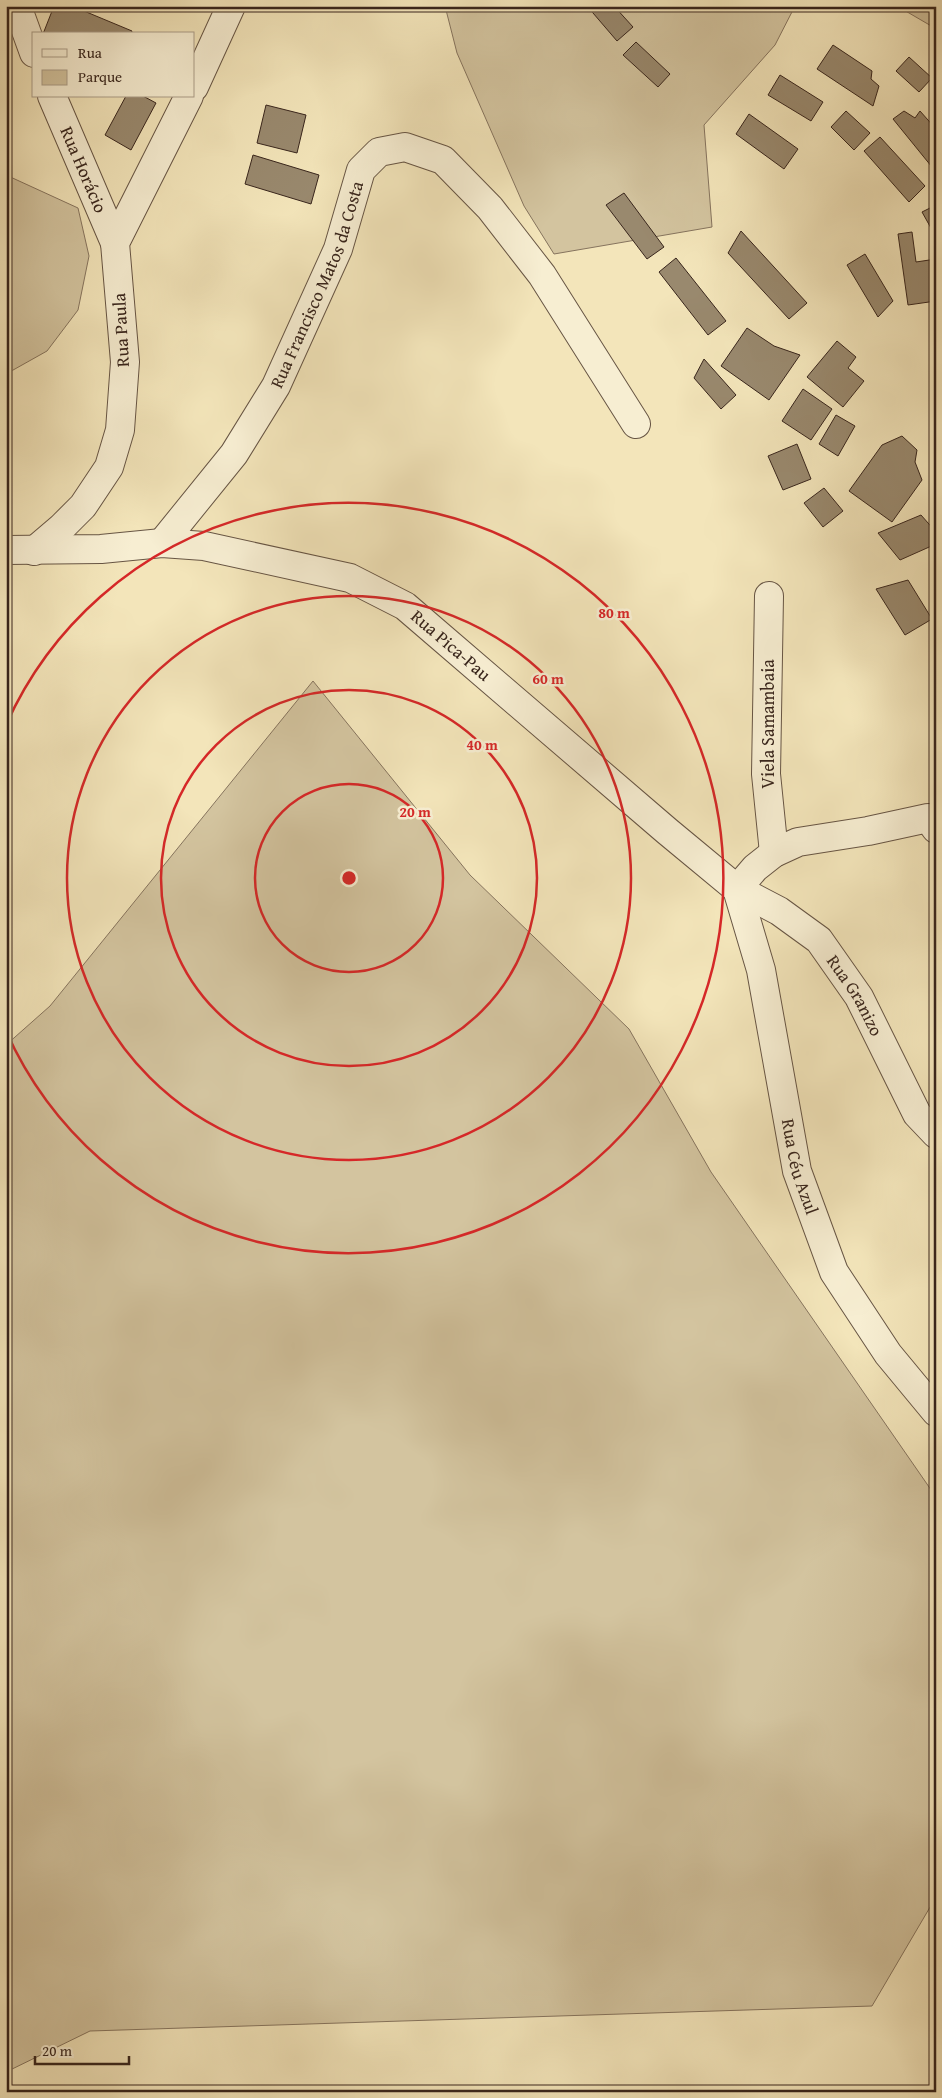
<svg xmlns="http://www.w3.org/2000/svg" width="942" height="2098" font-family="'Gentium Book Plus',serif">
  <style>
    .green { fill: #d3c49f; stroke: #86745e }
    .building { fill: #99896e; stroke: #38251c }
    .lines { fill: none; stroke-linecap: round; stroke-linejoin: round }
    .minor-casing { stroke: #675544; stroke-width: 30 }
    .minor { stroke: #f7eed2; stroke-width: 28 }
    .ring { fill: none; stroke: #d62828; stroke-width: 2.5 }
    .labels { text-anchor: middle; stroke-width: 5; stroke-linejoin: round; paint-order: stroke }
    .street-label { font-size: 18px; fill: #38251c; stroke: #f7eed2 }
    .centre { fill: #d62828; stroke: #f7eed2; stroke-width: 2.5 }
    .ring-label { font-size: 15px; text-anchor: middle; font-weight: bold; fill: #d62828; stroke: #f7eed2; stroke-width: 5; stroke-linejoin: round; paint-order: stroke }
  </style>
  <rect width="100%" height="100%" fill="#f3e5ba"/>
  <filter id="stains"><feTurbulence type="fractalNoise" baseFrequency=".004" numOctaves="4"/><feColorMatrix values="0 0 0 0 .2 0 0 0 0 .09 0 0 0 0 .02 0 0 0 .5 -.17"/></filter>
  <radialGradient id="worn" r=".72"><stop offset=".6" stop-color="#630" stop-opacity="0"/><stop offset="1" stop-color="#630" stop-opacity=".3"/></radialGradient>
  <!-- green -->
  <path class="green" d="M445,6h350l-20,39 -71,80 8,102 -158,27 -30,-48 -67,-153z
    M897,6h39v18l-3,3z
    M6,175l72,33 11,48 -11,54 -31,41 -41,23z
    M313,681l157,194 159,154 82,143 225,325v400l-64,109 -782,25 -84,41v-1027l44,-39z"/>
  <!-- building -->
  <path class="building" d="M54,6h18l60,25 -1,3h-88z
    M587,6h27l19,21 -16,14z
    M636,42l34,32 -12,13 -35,-32z
    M833,45l39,26 -1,8 8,7 -6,20 -56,-37z
    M909,57l23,21 -13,14 -23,-21z
    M780,75l43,27 -12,19 -43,-26z
    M126,96h17l13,7 -25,47 -26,-15z
    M266,105l40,10 -9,38 -40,-10z
    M846,111l24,22 -16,17 -23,-23z
    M904,111l11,7 5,-7 16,18v43l-43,-53z
    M749,114l49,35 -14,20 -48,-35z
    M880,137l45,49 -16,16 -45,-51z
    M253,155l66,20 -8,29 -66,-20z
    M624,193l40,54 -17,12 -41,-54z
    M936,205v32l-14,-25z
    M741,231l66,72 -18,16 -61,-66z
    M912,232l4,30 20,-3v42l-28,4 -10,-71z
    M865,254l28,47 -15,16 -31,-52z
    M676,258l50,63 -18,14 -49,-63z
    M747,328l27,18 26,9 -31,45 -48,-34z
    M837,341l19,16 -8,11 16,13 -21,26 -36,-30z
    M704,359l32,36 -15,14 -27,-31z
    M803,389l29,20 -21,31 -29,-19z
    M836,415l19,11 -17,30 -19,-12z
    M902,436l15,14 -2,12 7,18 -30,42 -43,-31 33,-46z
    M797,444l14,35 -28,11 -15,-34z
    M824,488l19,23 -20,16 -19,-24z
    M921,515l15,17v12l-36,16 -22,-27z
    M908,580l24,39 -27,16 -29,-46z"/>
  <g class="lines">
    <defs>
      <g id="minor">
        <path d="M17,6l17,47"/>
        <path d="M194,87l37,-81"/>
        <path id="s1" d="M52,96l63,147"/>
        <path id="s2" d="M162,543l72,-89 42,-68 62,-137 23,-79 18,-18 26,-5 38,13 47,48 52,67 94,149"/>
        <path id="s3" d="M6,550l95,-1 61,-6 42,3 146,32 55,28 262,225 70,58 42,22 40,29 40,57 58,117 19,20"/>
        <path d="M34,551l27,-23 22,-22 26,-39 11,-37 5,-68 -10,-119 74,-147"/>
        <path d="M769,596l-3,178 8,79"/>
        <path id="s4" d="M737,889l24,81 36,201 37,101 54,82 48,58"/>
        <path d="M737,889l18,-21 19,-15 24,-11 70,-11 60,-13 8,11"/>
      </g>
    </defs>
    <!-- minor casing -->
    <use href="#minor" class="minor-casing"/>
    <!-- minor -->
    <use href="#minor" class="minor"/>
  </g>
  <!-- distance rings -->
  <g class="ring">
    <circle cx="349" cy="878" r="94"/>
    <circle cx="349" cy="878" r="188"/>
    <circle cx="349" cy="878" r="282"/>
    <path d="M6 725A375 375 0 1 1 6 1031"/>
  </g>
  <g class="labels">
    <!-- street labels -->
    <g class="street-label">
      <text dy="6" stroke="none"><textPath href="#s1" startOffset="80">Rua Horácio</textPath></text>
      <text dy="6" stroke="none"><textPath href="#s2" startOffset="304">Rua Francisco Matos da Costa</textPath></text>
      <text transform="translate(121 330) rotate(-93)" y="6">Rua Paula</text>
      <text dy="6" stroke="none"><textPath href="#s3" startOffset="470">Rua Pica-Pau</textPath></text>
      <text transform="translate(768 724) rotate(-90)" y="6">Viela Samambaia</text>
      <text dy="6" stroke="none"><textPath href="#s3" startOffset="1009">Rua Granizo</textPath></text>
      <text dy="6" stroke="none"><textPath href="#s4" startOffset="285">Rua Céu Azul</textPath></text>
    </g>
  </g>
  <circle cx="349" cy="878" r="8" class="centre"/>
  <g class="ring-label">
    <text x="614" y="618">80 m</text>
    <text x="548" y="684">60 m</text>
    <text x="482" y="750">40 m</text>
    <text x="415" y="817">20 m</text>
  </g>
  <!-- margin -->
  <rect width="942" height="2098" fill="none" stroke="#f3e5ba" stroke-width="25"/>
  <rect x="8" y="8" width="927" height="2083" fill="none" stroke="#38251c" stroke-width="2.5"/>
  <rect x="12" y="12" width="917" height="2073" fill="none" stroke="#38251c"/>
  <!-- legend -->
  <rect x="32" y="32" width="162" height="65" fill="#f7eed2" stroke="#ab9e89"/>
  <rect x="42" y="49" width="25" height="8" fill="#f7eed2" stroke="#ab9e89"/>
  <text x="78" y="58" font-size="15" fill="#38251c">Rua</text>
  <rect x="42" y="70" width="25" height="15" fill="#d3c49f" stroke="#ab9e89"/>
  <text x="78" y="82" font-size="15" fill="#38251c">Parque</text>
  <!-- scale -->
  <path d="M35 2056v8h94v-8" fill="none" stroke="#38251c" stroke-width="2.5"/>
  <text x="42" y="2056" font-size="15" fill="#38251c" stroke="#f7eed2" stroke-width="4" paint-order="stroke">20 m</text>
  <rect width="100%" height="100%" filter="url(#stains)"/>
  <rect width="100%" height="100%" fill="url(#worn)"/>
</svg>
